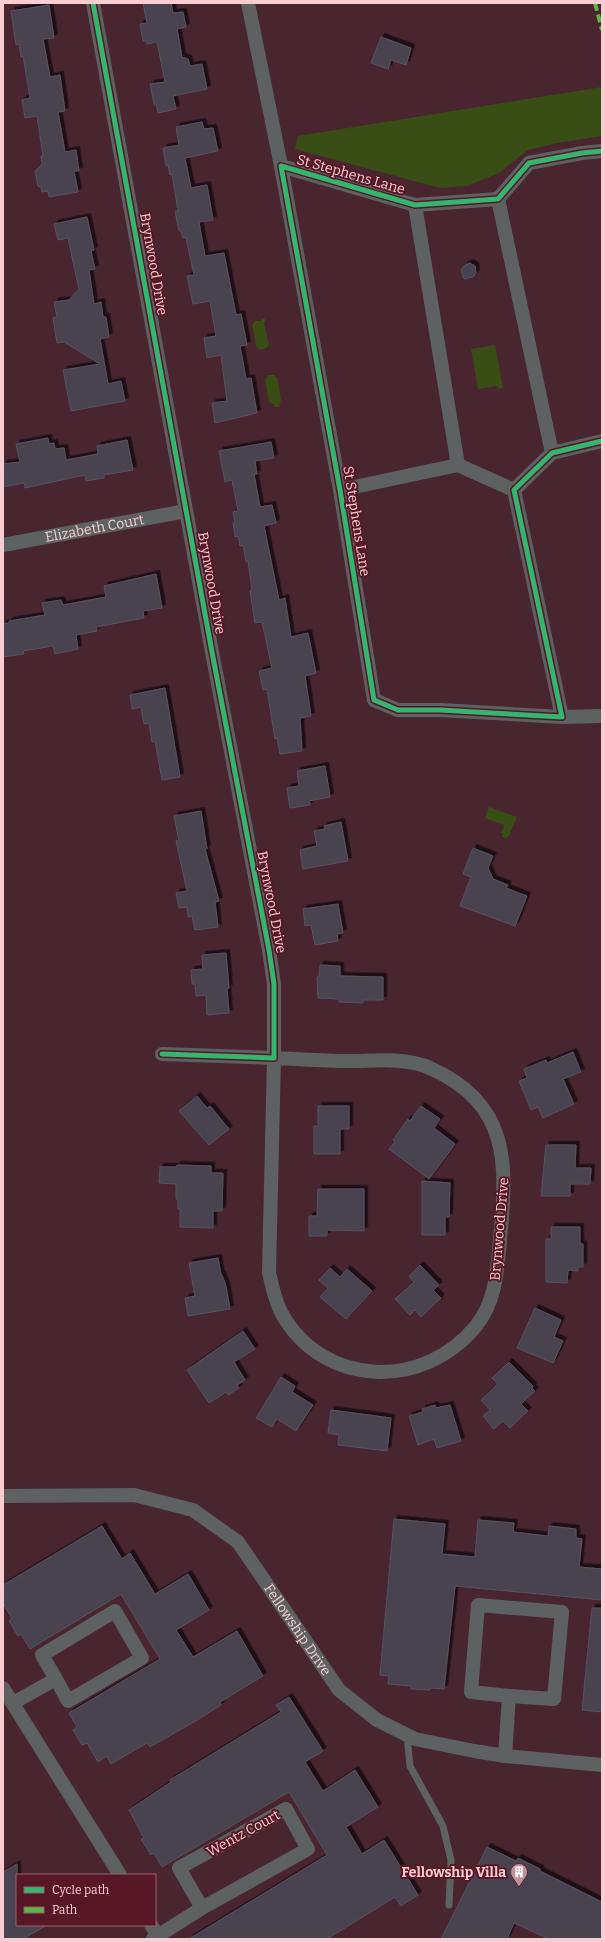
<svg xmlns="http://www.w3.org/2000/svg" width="605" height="1942" font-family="Bitter,serif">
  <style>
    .water { fill: #384e14 }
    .building { fill: #494350; stroke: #58515f; filter: url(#shadow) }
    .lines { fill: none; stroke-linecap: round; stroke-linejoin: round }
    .service { stroke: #5d6162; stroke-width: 7 }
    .minor { stroke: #5d6162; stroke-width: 14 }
    .quiet { stroke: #58b947; stroke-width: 4; stroke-dasharray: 8 4; stroke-linecap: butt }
    .cycleway-casing { stroke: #581727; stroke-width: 8 }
    .cycleway { stroke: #33b770; stroke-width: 5 }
    .labels { text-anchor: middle; stroke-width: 4; stroke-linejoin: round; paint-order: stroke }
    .street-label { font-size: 14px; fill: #f8cdd2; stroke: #581727 }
    .poi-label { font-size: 14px; font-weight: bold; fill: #f8cdd2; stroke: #581727; text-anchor: end }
  </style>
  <defs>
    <filter id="shadow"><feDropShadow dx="3.5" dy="-3.5" stdDeviation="0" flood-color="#0009"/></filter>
  </defs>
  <rect width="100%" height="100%" fill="#49262f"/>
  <!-- water -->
  <path class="water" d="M602,87v49l-45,7 -29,7 -29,23 -32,13 -27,2 -145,-39 3,-13z
    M263,318l3,2 -2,3 5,22 -3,3 -6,2 -4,-4 -4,-21 3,-4h6z
    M495,345l8,43 -5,1 -1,-3 -19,3 -7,-40z
    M268,375h6l3,3 4,22 -2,7h-5v-2l-5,-3 -4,-22z
    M489,807l28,10 -8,19 -3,2 -4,-1 1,-3 -2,-1 3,-8 -19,-7z"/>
  <!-- building -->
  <path class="building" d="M143,3h28l2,10 10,-1 3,15 -9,2 5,28 6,2 2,7 12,-2 5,25 -34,7 3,13 -18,4 -2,-9h-2l-4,-20 15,-2 -8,-40 -10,2v-3h-4l-3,-17 7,-1z
    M49,5l5,33 -11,1 7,38 10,-2 5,36 -7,1 7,40 11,-2 3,21h-5l4,21 -29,5 -1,-6 -6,1 -1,-5 -3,-1 -3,-15 7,-7 -1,-8h2l-6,-40 -12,2 -3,-18 8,-2 -7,-42 -2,1 -2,-13 -3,1 -5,-34z
    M381,37l30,11 -5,17 -15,-5 -3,9 -17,-6z
    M202,122l2,7 9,-1 5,23 -33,7 6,30 16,-3 6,35 -14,2 6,34 19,-3 12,62 5,-1 6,31 -7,1 6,33 5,-1 6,35 -42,10 -3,-20 15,-2 -6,-46 -14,3 -3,-20 12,-2 -6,-35 -17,3 -6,-28 7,-1 -8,-37h-3l-2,-7h-2l-4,-20h3l-6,-37 -2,1 -2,-10 -2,1 -3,-18 16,-3 -3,-18z
    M87,217l7,33 -3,1 4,18 -6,1 5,34 7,-2 2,15h3l3,20 -9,2 8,45 13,-3 4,20 -54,10 -8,-41 37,-6 -36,-22 -7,1 -4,-25 4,-1 -3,-15 15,-2 10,-11 -11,-51 -10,2 -4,-16z
    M470,263l5,3 1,7 -3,4 -9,2 -3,-9 4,-5z
    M48,438l1,6 5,-1 1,6 9,-1 2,12 32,-6 -1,-8 30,-6 6,30 -29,5v3l-18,3 -1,-6 -60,13 -1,-5 -21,4v-23l17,-2 -4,-18z
    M271,442l3,16 -19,3 2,13h-3l6,33 12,-2 4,18 -12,3 15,74 6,-2 6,39 17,-4 8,40 -11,3 6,40 -11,2 2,33 -22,3 -3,-16 -2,1 -8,-50 -4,1 -4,-19 13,-3 -10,-46 -7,1 -5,-32 2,-1 -4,-29 -2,1 -3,-17 -3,1 -2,-10 -3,1 -2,-14 2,-1 -2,-10 5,-1 -6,-31 -7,2 -6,-31z
    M156,574l6,34 -19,3 1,7 -48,9 1,4 -21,4 2,14 -23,5 -2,-8 -30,5 1,3 -21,3v-33l6,-1v-2l36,-6 -3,-12 19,-3 2,5 43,-8 -2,-11z
    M165,688l15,89 -18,3 -7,-39 -3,1 -3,-19 -5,1 -3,-17 -9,2 -2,-14z
    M325,766l5,31 -21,4 1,4 -20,3 -3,-20 12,-2 -2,-15z
    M201,811l6,38h-2l14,52 -4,1 3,25 -23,3 -3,-14 -4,1 -1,-10 -8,1 -3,-15 11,-2 -11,-50h3l-5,-25z
    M341,822l7,39 -45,8 -3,-19 17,-4 -3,-15 11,-2 -1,-3z
    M473,848l20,8 -5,12 5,11 15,6 -2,3 21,8 -12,30 -55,-20 11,-29 -8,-3z
    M338,904l5,29 -6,1 1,7 -23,4 -4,-20 -6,1 -2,-17z
    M226,953l3,35 -2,1 2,24 -22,2 -1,-20 -10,1 -1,-12h-3l-1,-14 12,-1 -1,-14z
    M320,965l20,1v10l43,1v23h-20v3l-24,-1v-3l-21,-1 -1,-21h2z
    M573,1052l8,20 -18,7 11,25 -31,14 -5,-11 -7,3 -12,-29 8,-3 -3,-9 22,-9 1,3z
    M197,1096l10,12 3,-2 19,23 -20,16 -30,-34z
    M318,1106h31v23h-9v25h-26v-28h4z
    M421,1106l19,13 -6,9 21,16 -26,35 -40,-30 6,-7 -2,-2 15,-21 2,2z
    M546,1145h30l-1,23h16l-1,16h-20v12h-29z
    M177,1165l34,1v7h12l-1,38h-9v17l-33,-1v-18h-2v-10h-2v-15l-17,-1 1,-16h16z
    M422,1181l28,2 -1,34h-4v18h-23z
    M318,1189h46v42l-37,-1v6h-18v-20h8z
    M551,1227h29v17h3v23h-5v4l-10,-1 -1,13 -21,-1v-43h5z
    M218,1258l3,17h1l4,11 4,23 -42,7 -3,-18 10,-2 -6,-33z
    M420,1265l19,20 -6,5 8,8 -20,19 -6,-7 -5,5 -15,-16 19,-17 -5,-6z
    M330,1268l10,9 7,-8 25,22 -26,28 -26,-22 8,-9 -9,-8z
    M535,1308l26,12 -7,17 9,4 -10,22 -36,-15z
    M243,1331l12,18 -21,13 11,18 -8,5 2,3 -11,7 -2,-3 -17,11 -22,-33z
    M509,1362l24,24 -1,2 3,3 -14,13 7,7 -18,17 -7,-7 -9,8 -11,-13 7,-6 -9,-10 17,-16 -6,-6z
    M281,1377l14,9 -3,6 21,13 -17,26 -19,-12 -5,8 -16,-9z
    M435,1405l1,3 14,-3 11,36 -24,7 -3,-9 -16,6 -9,-29 14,-4 -1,-3z
    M331,1410l60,8 -4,33 -49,-6 1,-10 -11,-2z
    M394,1519l51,5 -3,30 33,3 3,-37 36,3 -1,9 17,2 18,2 1,-10 27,3v9l6,1 -3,28 23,2v31l-147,-14 -11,103 -14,-1v2l-19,-1v-3l-23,-2 1,-8 -9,-1z
    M102,1526l20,33 8,-6 25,41 33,-20 21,36 -33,20 17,27 44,-26 26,45 -43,26 1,3 -27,17 -44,25 -3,-4 -36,21 -4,-8 -9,6 -11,-19 -5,2 -9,-15 4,-3 -8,-14 91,-54 -39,-65 -91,55 -9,-15 -3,2 -9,-15 3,-2 -9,-16v-18z
    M592,1608h10v104l-20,-2z
    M289,1697l34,54 -18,11 18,29 32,-21 23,37 -32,20 16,27 22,-14 34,55 -17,11 -6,-9 -68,42h-138l138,-84 -38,-63 -127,75 -8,-14 -3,2 -10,-16 3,-1 -15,-28 42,-28 -1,-2 111,-68 -5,-7z
    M487,1847l29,14 2,-3 22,11v2l62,31v37h-53l-35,-16 -7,16h-66z
    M17,1864v61h30l-24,14h-20v-67z"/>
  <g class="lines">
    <!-- service -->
    <path class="service" d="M407,1735l3,31 33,60 8,34 -2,45"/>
    <!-- minor -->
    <g class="minor">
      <path d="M93,3l119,649 57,298 5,34v74l-112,-4"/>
      <path d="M248,3l33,163"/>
      <path d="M602,151l-20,2 -53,10 -31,36 -83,6 -134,-39 59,324 34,210 24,10h42l122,7 -48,-227 38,-37 50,-12"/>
      <path d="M498,199l54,254"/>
      <path d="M458,465l56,25"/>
      <path d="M340,490l118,-25 -43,-260"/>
      <path id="s1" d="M3,545l183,-34"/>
      <path d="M562,717l40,-1"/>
      <path d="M274,1058c25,1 49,3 73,3 27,0 58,-4 83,7 81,36 77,97 70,172 -3,31 -4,61 -24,86 -52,64 -152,62 -194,-12 -7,-13 -10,-27 -13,-42z"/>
      <path id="s2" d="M3,1496l131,-1 59,15 45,32 101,148 38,30 38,19 59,12 31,5 97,9"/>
      <path d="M3,1688l117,187"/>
      <path d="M13,1703l43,-24 -14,-24 73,-44 27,47 -74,43 -12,-22"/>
      <path d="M505,1756l4,-60 45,3 8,-87 -84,-7 -7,87 38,4"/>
      <path d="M151,1925l9,14"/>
      <path d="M153,1939l49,-31 106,-59 -22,-40 -107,59 23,40"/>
    </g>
    <!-- quiet -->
    <path class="quiet" d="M595,3l7,27"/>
    <defs>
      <path id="cycleway" d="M93,3l119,649 57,298 5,34v74l-112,-4
        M602,151l-20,2 -53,10 -31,36 -83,6 -134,-39 59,324 34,210 24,10h42l122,7 -48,-227 38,-37 50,-12"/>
    </defs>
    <!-- cycleway casing -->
    <use href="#cycleway" class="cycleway-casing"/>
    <!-- cycleway -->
    <use href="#cycleway" class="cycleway"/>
  </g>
  <!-- icons -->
  <defs>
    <symbol id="building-pin" viewBox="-11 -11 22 30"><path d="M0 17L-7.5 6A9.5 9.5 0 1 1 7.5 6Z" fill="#bb9399" stroke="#581727"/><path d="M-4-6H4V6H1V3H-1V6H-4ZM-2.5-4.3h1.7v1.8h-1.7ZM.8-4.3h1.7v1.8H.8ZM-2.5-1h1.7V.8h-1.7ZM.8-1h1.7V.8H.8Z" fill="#fff"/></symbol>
  </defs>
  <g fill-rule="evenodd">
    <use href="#building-pin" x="509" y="1862" width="20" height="27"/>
  </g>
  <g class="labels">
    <!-- street labels -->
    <g class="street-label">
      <text transform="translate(351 174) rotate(16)" y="5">St Stephens Lane</text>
      <text transform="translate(154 264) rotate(80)" y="5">Brynwood Drive</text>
      <text transform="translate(357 521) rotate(81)" y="5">St Stephens Lane</text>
      <text dy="5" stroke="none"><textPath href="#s1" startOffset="93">Elizabeth Court</textPath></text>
      <text transform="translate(212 583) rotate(80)" y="5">Brynwood Drive</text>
      <text transform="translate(272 902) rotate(79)" y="5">Brynwood Drive</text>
      <text transform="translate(499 1229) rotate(-85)" y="5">Brynwood Drive</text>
      <text dy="5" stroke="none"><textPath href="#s2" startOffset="353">Fellowship Drive</textPath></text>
      <text transform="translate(243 1833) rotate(-29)" y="5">Wentz Court</text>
    </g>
    <!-- poi labels -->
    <g class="poi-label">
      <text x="506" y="1877">Fellowship Villa</text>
    </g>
  </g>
  <!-- border -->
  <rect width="605" height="1942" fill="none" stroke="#f8cdd2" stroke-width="8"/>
  <!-- legend -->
  <rect x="16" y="1874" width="140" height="52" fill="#581727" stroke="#98606b"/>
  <rect x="24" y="1887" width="20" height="6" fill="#33b770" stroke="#98606b"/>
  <text x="52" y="1894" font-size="12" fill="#f8cdd2">Cycle path</text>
  <rect x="24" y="1907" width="20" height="6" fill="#58b947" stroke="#98606b"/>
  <text x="52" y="1914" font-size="12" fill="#f8cdd2">Path</text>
</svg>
